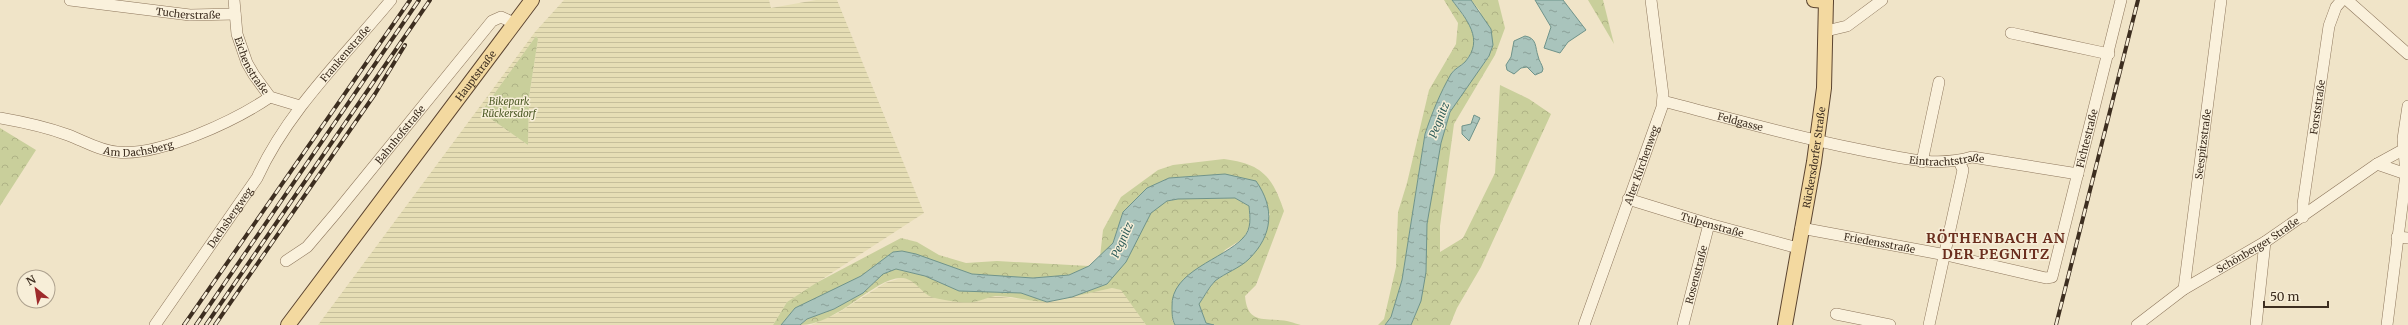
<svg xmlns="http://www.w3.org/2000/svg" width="2408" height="325" font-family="Merriweather,serif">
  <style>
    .farmland { fill: url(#farmland-rules); fill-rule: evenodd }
    .forest { fill: url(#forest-crowns) }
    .water { fill: url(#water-ripples); stroke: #6f938a }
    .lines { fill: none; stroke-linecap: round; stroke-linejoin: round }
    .minor-casing { stroke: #8d765c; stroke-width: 12 }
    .major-casing { stroke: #5b4430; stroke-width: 16 }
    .minor { stroke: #faf1dc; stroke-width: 11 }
    .major { stroke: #f3d9a0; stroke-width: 14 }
    .rail-casing { stroke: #3d2e20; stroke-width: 4 }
    .rail { stroke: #f7eed8; stroke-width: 2.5; stroke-dasharray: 8; stroke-linecap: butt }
    .labels { text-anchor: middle; stroke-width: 3; stroke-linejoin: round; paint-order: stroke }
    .street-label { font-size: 10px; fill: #3d2e20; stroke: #f7eed8 }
    .park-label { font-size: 10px; font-style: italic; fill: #4d5a26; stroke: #f7eed8 }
    .water-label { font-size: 11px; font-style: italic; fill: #2f5d5a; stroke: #f7eed8 }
    .district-label { font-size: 14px; font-weight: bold; letter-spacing: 1px; fill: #6b2e1e; stroke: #f7eed8 }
  </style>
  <defs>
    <pattern id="farmland-rules" width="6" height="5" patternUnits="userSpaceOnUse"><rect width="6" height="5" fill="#e6deb5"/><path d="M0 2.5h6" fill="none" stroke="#c6bf9b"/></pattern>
    <pattern id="forest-crowns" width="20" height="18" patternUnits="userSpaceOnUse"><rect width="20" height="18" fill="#c9cf9b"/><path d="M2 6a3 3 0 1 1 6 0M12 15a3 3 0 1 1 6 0" fill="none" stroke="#aeb285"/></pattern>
    <pattern id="water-ripples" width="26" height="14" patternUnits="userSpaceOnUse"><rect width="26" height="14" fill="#a9c4bc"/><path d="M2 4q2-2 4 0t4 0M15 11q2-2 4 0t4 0" fill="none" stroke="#8ba098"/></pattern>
  </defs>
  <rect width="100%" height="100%" fill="#f0e4c8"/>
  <!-- farmland -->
  <path class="farmland" d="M564,0h205l2,8 45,-8h21l87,213 -137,89 -14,23h-455l217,-293zM536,36l2,3 -9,58 -1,48 -47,-33z
    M901,278l11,2 20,17 42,5 18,-6 55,6 65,-14 10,2 24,35h-335l27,-12 47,-30z"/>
  <!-- forest -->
  <path class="forest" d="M1444,0h8l22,31 1,16 -10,15 -13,10 -27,62 -23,146 -11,37 -6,8h-7l6,-6 12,-52 2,-55 9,-29 22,-93 27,-46 2,-21z
    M1471,0h27l7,28 -10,27 -41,69 -14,102v26l23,-14 32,-65 5,-88 29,14 22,15 -70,153 -24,41 -7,17h-39c16,-32 13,-66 16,-101 3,-27 11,-90 23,-113 11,-19 26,-37 39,-54l-9,-46z
    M1588,0h15l11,44z
    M536,36l2,3 -9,58 -1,48 -47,-33z
    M0,128l36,22 -36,56z
    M1224,159c38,5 48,17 60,52l-28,74 -11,11c2,24 14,23 33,24 8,0 16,3 23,5h-87l-8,-2 -7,-19 15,-22 34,-23 22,-45 -45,-40 -56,4 -22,10 -24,24 -10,31 -13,14 3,-27 18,-33 37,-27 15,-5z
    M1235,198l14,8 1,19 -6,13 -19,12 -53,70 3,5h-29l-25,-35 -9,-2 -40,9 35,-13 44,-72 16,-11 11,-2z
    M901,238l16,4 22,13 27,8 31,-2 92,5 -20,9 -36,3 -38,-2 -23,-2 -70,-23 -9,1 -32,24 -19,11 -47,21 -14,17h-8l14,-23 29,-19z
    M896,269l29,7 34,15 62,2 26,9c-18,-1 -35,-6 -52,-6 -7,1 -14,5 -21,6 -11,2 -28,-2 -39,-4 -13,-2 -19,-20 -34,-20 -27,0 -63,47 -101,47l7,-6 27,-10 29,-16 20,-19z"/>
  <!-- water -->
  <path class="water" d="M1452,0h19l20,29 2,16 -4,11 -39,56 -9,31 -14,81 -1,48 -5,29 -10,24h-26l6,-8 11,-37 23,-146c7,-21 15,-41 26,-60 3,-5 10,-8 14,-12 20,-23 1,-43 -13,-62z
    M1535,0h28l23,30 -18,12 -8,11 -16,-5 7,-21z
    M1525,36c12,2 10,11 13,20 1,5 4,8 5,13l-1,3 -7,3 -8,-8 -6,1 -7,6 -7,-4 -1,-5 5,-8 3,-16z
    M1474,115l6,3 -11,23 -7,-7v-8l9,-2z
    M1225,174l31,7c19,27 17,54 -7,78 -9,9 -24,14 -34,22 -6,6 -11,16 -16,23l7,19 8,2h-39c-3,-6 -3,-11 -3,-18 -2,-36 52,-48 71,-69 9,-9 7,-21 6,-32l-14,-8 -57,1 -11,2 -16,12 -25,49 -19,22 -35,13 -25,5 -26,-9 -62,-2 -34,-15 -29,-7 -13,5 -20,19 -29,16 -27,10 -7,6h-19l14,-17 66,-32 32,-24 9,-1 14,3 56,20 61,4 36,-3 20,-9 24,-23 10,-31 24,-24 22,-10z"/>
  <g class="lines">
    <defs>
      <g id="minor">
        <path id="s1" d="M70,0l120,15 45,-1"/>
        <path id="s2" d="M234,0l3,34 10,29 7,12 16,22 30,9"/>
        <path d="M2347,0l61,54"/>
        <path d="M1826,31l21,-5 35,-26"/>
        <path d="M2011,33l98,21"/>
        <path id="s3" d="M1663,101c66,17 131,36 198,49 37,7 74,18 111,7l106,17"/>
        <path id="s4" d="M0,118c23,4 46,9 68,17 16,6 32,16 49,17 42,5 119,-32 153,-55"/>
        <path d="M1922,162l17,-80"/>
        <path d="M2377,164l29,10"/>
        <path id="s5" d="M1628,199l81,25 89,24"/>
        <path id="s6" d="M2303,217v-13l26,-178 7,-19 6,-7"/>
        <path id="s7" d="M1801,228l145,27 100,23 6,-1 69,-277"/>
        <path d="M2397,237l11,1"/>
        <path id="s8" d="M286,261l21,-14 28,-33 157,-193 9,-4 13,6"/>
        <path id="s9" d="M2184,289l37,-289"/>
        <path d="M1836,314l54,11"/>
        <path id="s10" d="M155,325l102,-147c31,-68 87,-121 134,-178"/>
        <path id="s11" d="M1584,325l78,-218 1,-12 -12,-95"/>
        <path id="s12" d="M1683,325l26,-101"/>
        <path d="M1929,325l34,-155 -4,-9"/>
        <path id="s13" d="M2137,325l47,-36 81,-47 112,-78 31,-17"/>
        <path d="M2256,325l9,-83"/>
        <path d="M2387,325l19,-151 -3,-35 5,-33"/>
      </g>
      <g id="major">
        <path d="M1814,0l12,1"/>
        <path id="s14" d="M288,325l244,-325"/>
        <path id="s15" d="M1785,325l29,-163 10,-74 2,-88"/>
      </g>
    </defs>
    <!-- minor casing -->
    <use href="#minor" class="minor-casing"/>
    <!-- major casing -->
    <use href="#major" class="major-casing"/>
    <!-- minor -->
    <use href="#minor" class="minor"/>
    <!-- major -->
    <use href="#major" class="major"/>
    <defs>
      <path id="rail" d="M184,325l226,-325
        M196,325l223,-325
        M206,325l224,-325
        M215,325l160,-231 30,-49
        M2056,325l82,-325"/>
    </defs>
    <!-- rail casing -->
    <use href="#rail" class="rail-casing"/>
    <!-- rail -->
    <use href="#rail" class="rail"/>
  </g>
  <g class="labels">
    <!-- street labels -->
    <g class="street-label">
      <text dy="4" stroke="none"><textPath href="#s1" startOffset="119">Tucherstraße</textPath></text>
      <text dy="4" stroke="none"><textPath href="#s10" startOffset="332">Frankenstraße</textPath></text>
      <text dy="4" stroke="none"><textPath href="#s2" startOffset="69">Eichenstraße</textPath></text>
      <text dy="4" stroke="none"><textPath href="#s14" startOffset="312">Hauptstraße</textPath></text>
      <text dy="4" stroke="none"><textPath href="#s6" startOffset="111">Forststraße</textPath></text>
      <text dy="4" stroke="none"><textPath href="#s3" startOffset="80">Feldgasse</textPath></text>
      <text dy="4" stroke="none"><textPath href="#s8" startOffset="171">Bahnhofstraße</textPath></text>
      <text dy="4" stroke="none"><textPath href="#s7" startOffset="399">Fichtestraße</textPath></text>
      <text dy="4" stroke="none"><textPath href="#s4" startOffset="144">Am Dachsberg</textPath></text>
      <text dy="4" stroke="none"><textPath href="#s9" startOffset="146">Seespitzstraße</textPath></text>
      <text dy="4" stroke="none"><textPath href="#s15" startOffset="170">Rückersdorfer Straße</textPath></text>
      <text dy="4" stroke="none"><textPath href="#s3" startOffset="291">Eintrachtstraße</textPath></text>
      <text dy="4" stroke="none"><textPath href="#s11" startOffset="170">Alter Kirchenweg</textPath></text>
      <text dy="4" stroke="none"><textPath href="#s10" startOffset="131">Dachsbergweg</textPath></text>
      <text dy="4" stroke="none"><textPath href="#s5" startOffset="88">Tulpenstraße</textPath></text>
      <text dy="4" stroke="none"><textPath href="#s7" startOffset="80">Friedensstraße</textPath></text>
      <text dy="4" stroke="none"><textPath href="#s13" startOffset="145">Schönberger Straße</textPath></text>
      <text dy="4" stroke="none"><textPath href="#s12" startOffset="52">Rosenstraße</textPath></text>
    </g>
    <!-- park labels -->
    <g class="park-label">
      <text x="509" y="105">Bikepark<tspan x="509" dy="12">Rückersdorf</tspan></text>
    </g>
    <!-- water labels -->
    <g class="water-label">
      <text transform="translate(1439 120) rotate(-69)" y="4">Pegnitz</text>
      <text transform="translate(1122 240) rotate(-66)" y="4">Pegnitz</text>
    </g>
    <!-- district labels -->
    <g class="district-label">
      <text x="1996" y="243">RÖTHENBACH AN<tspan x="1996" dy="16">DER PEGNITZ</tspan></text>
    </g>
  </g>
  <!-- north arrow -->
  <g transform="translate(36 289) rotate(330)"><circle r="19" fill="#f7eed8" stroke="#ada18e"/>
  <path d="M0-3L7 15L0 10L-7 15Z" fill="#9e2a2b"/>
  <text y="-6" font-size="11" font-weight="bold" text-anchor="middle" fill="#3d2e20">N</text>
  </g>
  <!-- scale -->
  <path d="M2264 301v6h64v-6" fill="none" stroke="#3d2e20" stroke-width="2"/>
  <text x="2270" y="301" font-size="12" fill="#3d2e20" stroke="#f7eed8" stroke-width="3" paint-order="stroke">50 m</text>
</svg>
